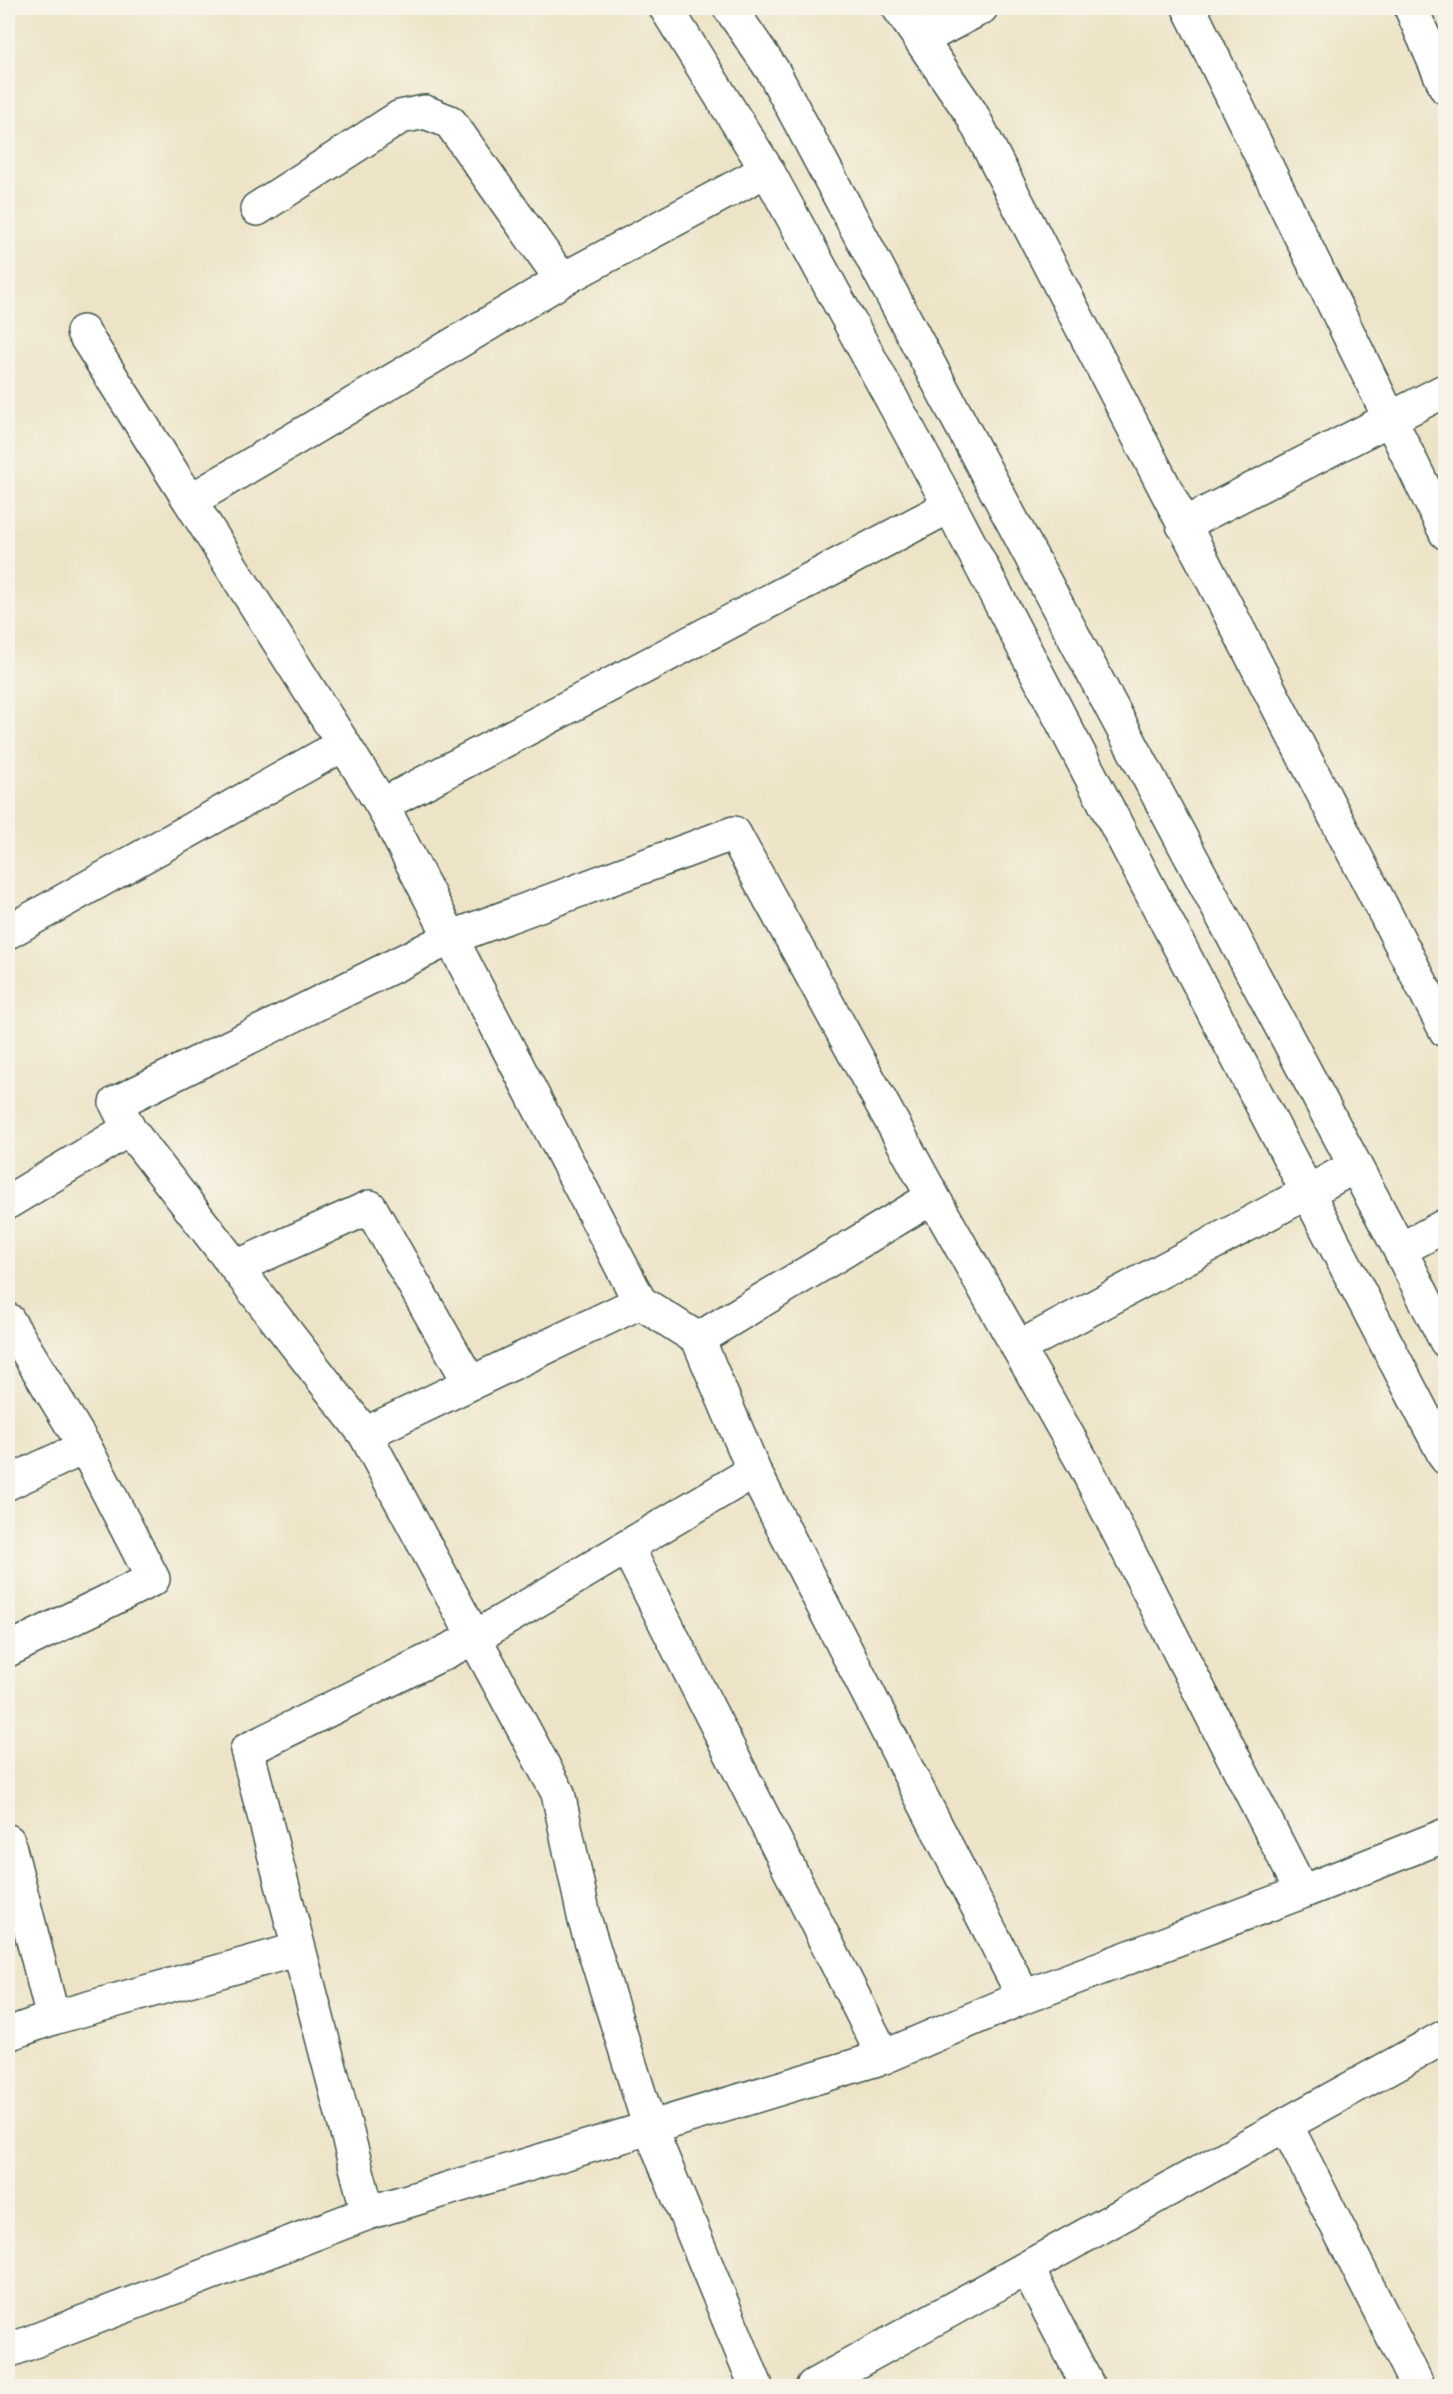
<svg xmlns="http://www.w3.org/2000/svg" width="1453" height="2394" font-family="Sriracha,sans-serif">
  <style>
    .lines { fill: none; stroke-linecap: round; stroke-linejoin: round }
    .street-casing { stroke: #3e564a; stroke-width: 36 }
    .secondary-casing { stroke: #3e564a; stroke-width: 36 }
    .street { stroke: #fff; stroke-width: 33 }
    .secondary { stroke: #fff; stroke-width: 33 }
  </style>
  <rect width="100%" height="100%" fill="#f7f3e8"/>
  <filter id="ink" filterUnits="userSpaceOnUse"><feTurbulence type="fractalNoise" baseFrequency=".0167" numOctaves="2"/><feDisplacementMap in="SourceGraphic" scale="12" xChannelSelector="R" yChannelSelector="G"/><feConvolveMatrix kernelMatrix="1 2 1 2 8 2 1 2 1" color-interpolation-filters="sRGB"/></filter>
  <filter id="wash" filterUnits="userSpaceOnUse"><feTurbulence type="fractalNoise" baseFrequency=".008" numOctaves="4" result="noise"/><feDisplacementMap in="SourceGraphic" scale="24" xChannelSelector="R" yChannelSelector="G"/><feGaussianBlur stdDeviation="1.35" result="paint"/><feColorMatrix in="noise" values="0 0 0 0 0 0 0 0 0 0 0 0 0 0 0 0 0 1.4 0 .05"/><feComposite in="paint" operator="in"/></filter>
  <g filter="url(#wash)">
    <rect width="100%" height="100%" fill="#ede4c7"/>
  </g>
  <g filter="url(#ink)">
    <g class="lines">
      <defs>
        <path id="street" d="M899,8l72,105 475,918
          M1189,8l257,525
          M1411,8l35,80
          M922,39l59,-31
          M257,209l143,-92 25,-5 25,10 112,158
          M83,332l107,169
          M1183,525l263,-135
          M382,805l568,-299
          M8,932l336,-188
          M129,1129l-13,-26 334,-165 284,-105 199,364
          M8,1202l121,-73 236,305
          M1400,1250l46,-25
          M236,1267l134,-60 100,176
          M8,1320l77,127 -77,36
          M1018,1348l290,-156
          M754,1471l270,526
          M627,1547l257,510
          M8,1650l145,-71 -68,-132
          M8,1841l45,177 -45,16
          M1302,1892l144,-57
          M53,2018l246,-69
          M1286,2125l132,261
          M368,2213l-121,-463 227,-112 280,-167 -56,-132
          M1027,2268l61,118
          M8,2351l360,-138 516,-156 140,-60 278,-105 -216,-424 -153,-271 -235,142 -58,-37
          M756,2386l-106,-258 -65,-207 -27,-128 -193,-359 275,-132 -258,-497 -192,-304 372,-221 205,-110
          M813,2386l633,-350"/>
        <path id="secondary" d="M666,8l101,162 183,336 496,952
          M730,8l43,63 627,1179 46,91
          M1308,1192l47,-26"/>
      </defs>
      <!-- street casing -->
      <use href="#street" class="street-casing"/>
      <!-- secondary casing -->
      <use href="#secondary" class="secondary-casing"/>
      <!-- street -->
      <use href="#street" class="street"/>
      <!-- secondary -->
      <use href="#secondary" class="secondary"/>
    </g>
  </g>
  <!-- margin -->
  <rect width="1453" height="2394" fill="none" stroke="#f7f3e8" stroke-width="30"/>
</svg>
